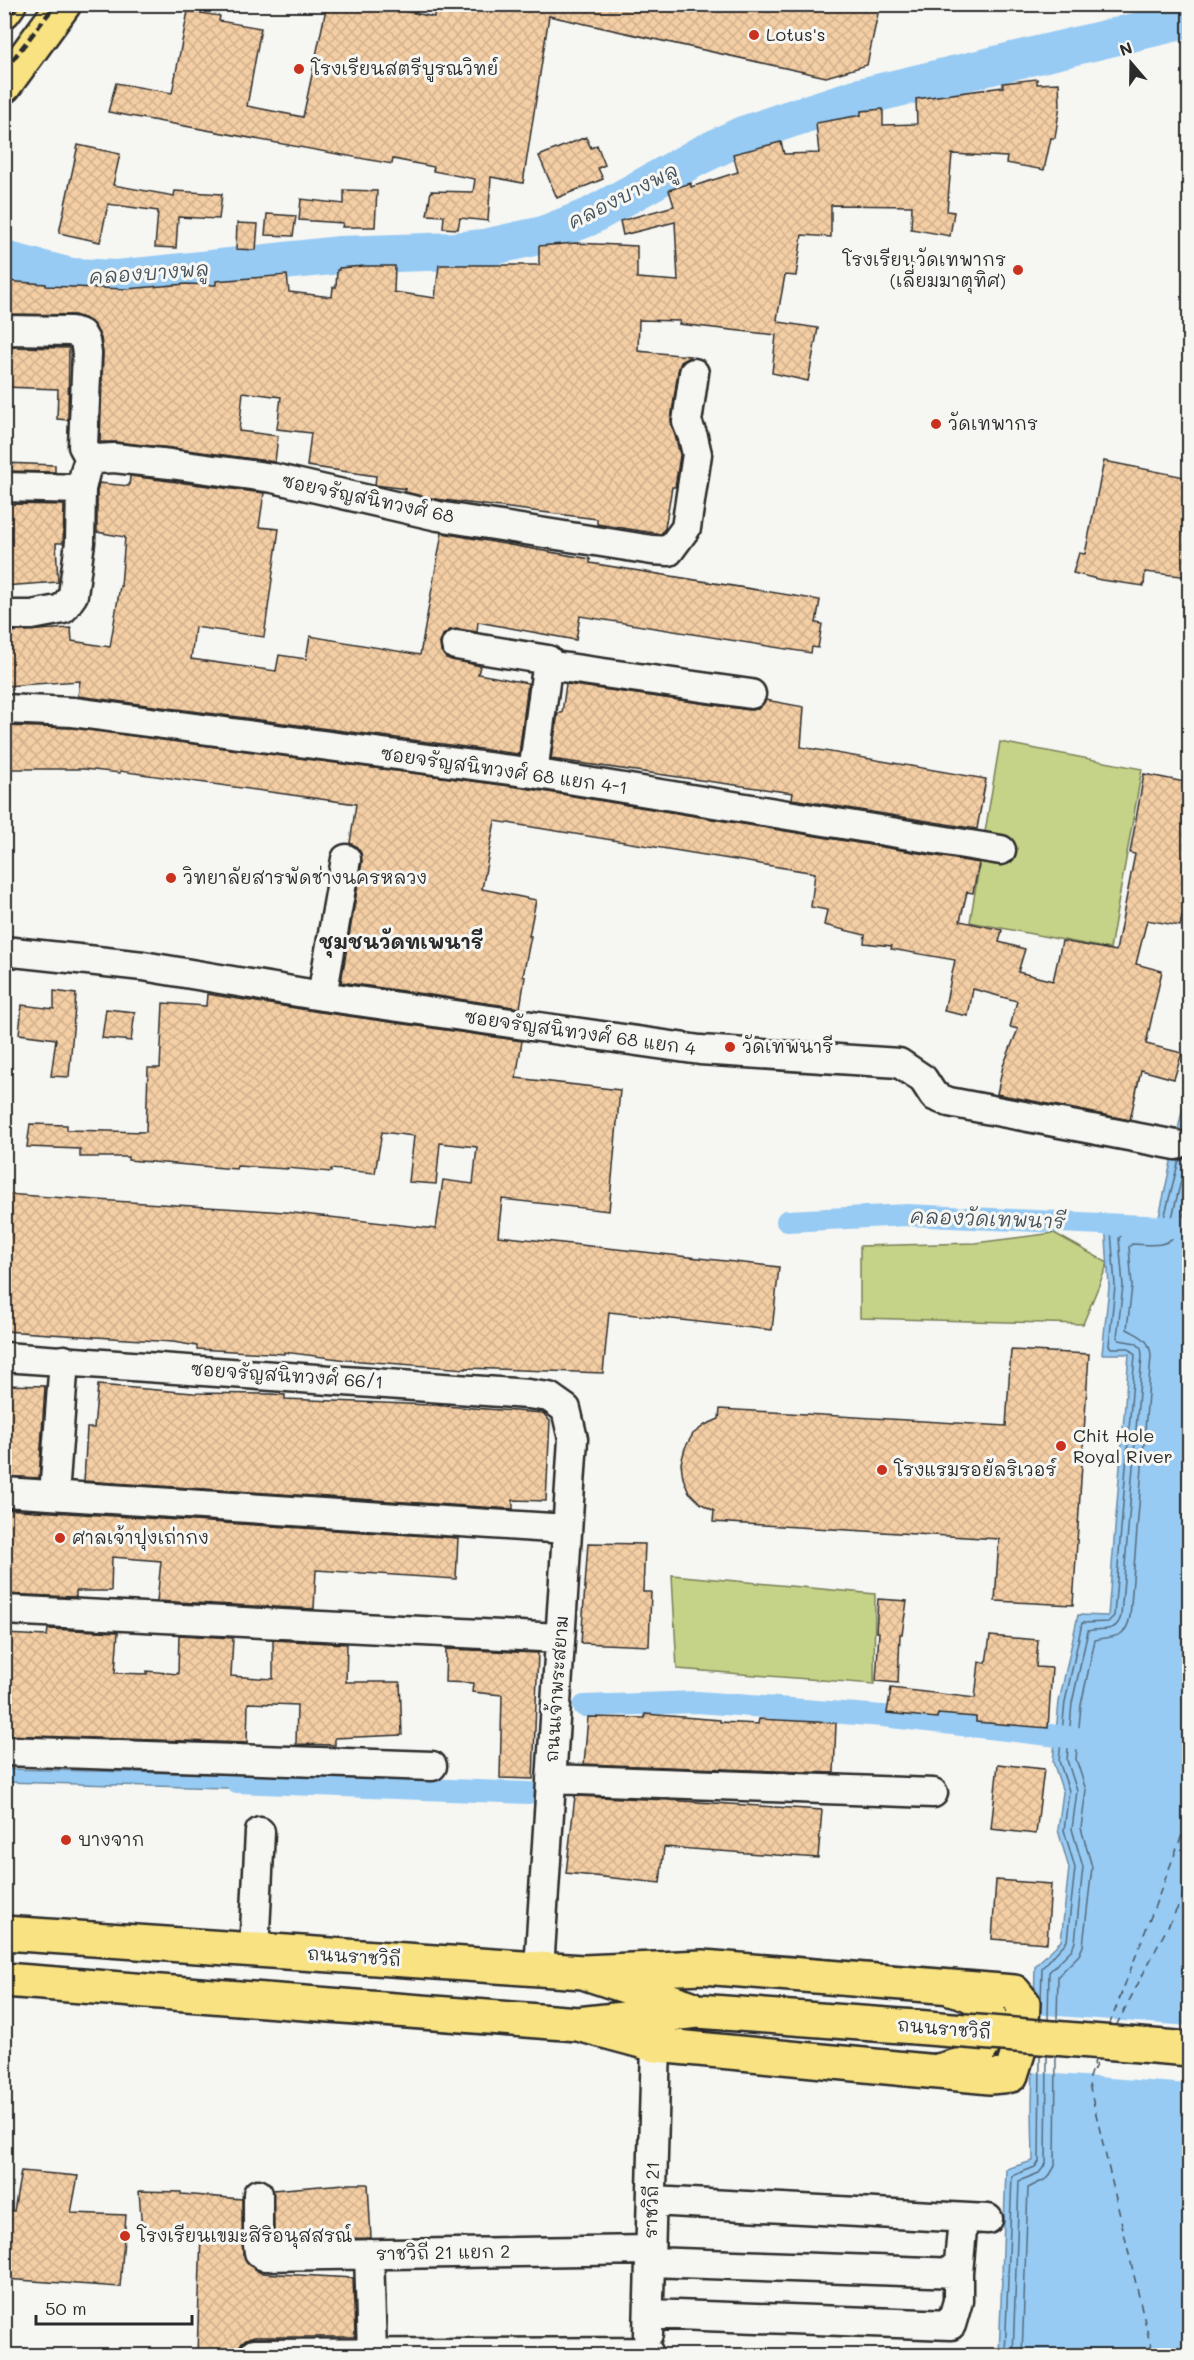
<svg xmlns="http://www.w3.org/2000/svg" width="1194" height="2360" font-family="Mali,'Playpen Sans Thai',sans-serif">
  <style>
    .garden { fill: #c4d387; stroke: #787f59; stroke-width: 1.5 }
    .water { fill: #97cbf4; stroke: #6c8ba4; stroke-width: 1.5 }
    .pier { fill: #f6f6f2 }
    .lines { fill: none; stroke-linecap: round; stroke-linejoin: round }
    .shore { stroke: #566b7b; stroke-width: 1.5 }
    .canal { stroke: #97cbf4; stroke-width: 22 }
    .river { stroke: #97cbf4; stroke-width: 38 }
    .ferry { stroke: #46535d; stroke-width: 1.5; stroke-dasharray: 8 6; stroke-linecap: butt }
    .building { fill: url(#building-cross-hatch); stroke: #2b2b2b; stroke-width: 1.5 }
    .minor-casing { stroke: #2b2b2b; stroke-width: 33 }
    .major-casing { stroke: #2b2b2b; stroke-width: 38 }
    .minor { stroke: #f6f6f2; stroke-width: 28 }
    .major { stroke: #f8e281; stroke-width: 33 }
    .rail { stroke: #2b2b2b; stroke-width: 4.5; stroke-dasharray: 9 4.5; stroke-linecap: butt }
    .major-bridge-casing { stroke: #2b2b2b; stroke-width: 38; stroke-linecap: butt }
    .major-bridge { stroke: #f8e281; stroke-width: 33 }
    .poi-dot { fill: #c8321e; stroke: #f6f6f2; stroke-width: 2 }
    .labels { text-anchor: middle; stroke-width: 6; stroke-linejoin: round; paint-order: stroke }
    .poi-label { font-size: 18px; fill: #2b2b2b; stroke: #f6f6f2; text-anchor: start }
    .street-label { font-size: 18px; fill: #2b2b2b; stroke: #f6f6f2 }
    .water-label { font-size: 20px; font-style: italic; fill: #46535d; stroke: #f6f6f2 }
    .neighbourhood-label { font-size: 20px; font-weight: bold; fill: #2b2b2b; stroke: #f6f6f2 }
  </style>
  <defs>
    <pattern id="building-cross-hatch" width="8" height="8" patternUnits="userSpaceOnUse" patternTransform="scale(1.5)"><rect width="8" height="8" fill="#f4cea4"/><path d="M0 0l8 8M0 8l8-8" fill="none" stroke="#d1b18d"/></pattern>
  </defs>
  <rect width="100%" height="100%" fill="#f6f6f2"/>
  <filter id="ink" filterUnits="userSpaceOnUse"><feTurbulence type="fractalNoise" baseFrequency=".0167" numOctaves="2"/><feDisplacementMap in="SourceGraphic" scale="12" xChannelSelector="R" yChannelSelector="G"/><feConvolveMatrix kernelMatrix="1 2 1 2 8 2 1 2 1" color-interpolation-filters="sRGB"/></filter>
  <g filter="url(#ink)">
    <!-- garden -->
    <path class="garden" d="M1000,742l142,27 -32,180 -140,-27z
      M1054,1233l54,30 -25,61 -223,-6v-72l115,-3z
      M672,1575l203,19 -1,90 -197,-15z"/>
    <!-- water -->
    <path class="water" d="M1189,1079v1276l-190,1 7,-187 27,-8 -1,-53 3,-142 26,-25 8,-73 -11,-38 5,-38 -10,-30 6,-60 19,-87 30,1 21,-262h-27l7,-67 -4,-66 53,1z
      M5,1769l262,6v14l-262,-7z"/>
    <!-- pier -->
    <path class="pier" d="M1032,2014l157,12v58l-159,-12z"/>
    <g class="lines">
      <!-- shore -->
      <path class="shore" d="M1041,2003l1,-35 25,-27 8,-73 -11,-38 5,-39 -10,-30 6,-59 17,-79 26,-1 6,-6 21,-261 -6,-7h-18l-2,-3 6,-59 -4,-56 3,-3 43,1 5,-2 17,-66
        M1048,2020l1,-48 23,-23 3,-7 8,-75 -11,-38 5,-38 -10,-31 5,-57 16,-72c13,-4 28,4 33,-15l21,-261 -1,-7 -5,-5 -17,-3 -2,-3 6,-51 -4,-48 3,-3h37l10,-5 18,-74
        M1057,2020l1,-44 21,-21 4,-9 9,-79 -11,-39 5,-38 -10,-31 5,-54 14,-65c17,-5 30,1 35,-23l21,-261c-1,-18 -12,-20 -24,-27l5,-43 -3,-39 3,-3c9,0 20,2 29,0 23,-4 24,-39 29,-58
        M1005,2356l7,-180 23,-9 4,-5 1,-107
        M1013,2356l6,-175 20,-8 7,-9 1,-108
        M1022,2356l6,-168 20,-10 7,-12 1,-110"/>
      <!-- canal -->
      <path class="canal" d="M787,1221l120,-6 283,13
        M584,1706l113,-4 186,14 202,23
        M237,1782l292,11"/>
      <!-- river -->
      <path class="river" d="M4,260l67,17 46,2 223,-24 115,-4 29,-3 59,-13 46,-18 108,-60 46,-22 47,-16 66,-21 334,-79"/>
      <!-- ferry -->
      <path class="ferry" d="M1109,2026l81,-212
        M1116,2026l74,-142
        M1096,2058l-8,22 65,276
        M1093,2071l7,-14"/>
    </g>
    <!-- building -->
    <path class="building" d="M327,4h44l63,13 1,-13h445l-13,61 -41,12 -277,-61 -26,167 -32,-6 -3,44 -28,-3 -2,11 -15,-1 1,-12 -17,-1 4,-24 42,1 2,-13 -42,-8 1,-4 -41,-8 -1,5 -284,-52 8,-29 56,10 16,-82 32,5 -1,5 42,7 -14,78 56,11z
      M1037,79v5l22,-1 1,22 -5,33h-4l-7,32 -38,-7 1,-6 -55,-3 -5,57 7,1 -4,24 -39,-7 1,-23 -81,-1v32l-29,-2 -6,41 -11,-1 -8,44 2,3 39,6 -10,53 -36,-8 4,-38 -97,-11 1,-3 -41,-1 -1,31 52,5 -9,6 -3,9 -7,49 9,35 -5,32h-3l-7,41 -4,6 -64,-10v-5l-161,-20 -31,-7 1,-3 -31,-4 1,-9 -69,-10 4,-33 -34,-4 4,-32 -38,-5 -4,39 39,5 -3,26 -103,-14 -56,-6h-16l3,-89 -2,-15 -6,-12 -9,-7 -11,-4 -64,-1v-6l-7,-1v-26l42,3v2l80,3 60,-5 30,1v-4l71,-6 2,17 43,5 1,-10h3l1,-17h2v-2l26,-2h30l-1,26 41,6 4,-33h100v-19l37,-3 61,3v32l41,3 -3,-59 -52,13 -3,-14 54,-15 -5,-16 22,-7v4l47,-15 -5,-18 48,-12 3,12 35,-1 -3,-30 45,-8v-4l22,-2v16l34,-1 -1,-25 87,-12v-4z
      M586,137l5,11 6,-3 8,20 -7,3 5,11 -46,19 -18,-42z
      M78,145l42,9 -7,31 61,11 1,-5 47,3 -3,25 -41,-2 -2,31 -21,-1 3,-36 -50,-7 -8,38 -41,-9z
      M344,190l33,1 -2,36h-33l1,-4 -44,-3 2,-21 43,5z
      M267,214l29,2 -3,20 -28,-1z
      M237,223l21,1 -2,26 -20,-1z
      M4,347l65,1 -1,72 -11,-1 1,-30 -54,-2z
      M1104,461l86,17v99l-45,-5 -1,14 -43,-6 -28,-7 6,-20 6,1z
      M4,463l51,2v7l-51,-1z
      M130,476l134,17 -5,34 20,2 -15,108 -69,-10 -4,32 85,12 3,-16 27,4 4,-23 110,19 22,-122 148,26v4l230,37 -4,23 6,1 -4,24 -6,-1 -1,6 -231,-37 -4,24 -98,-18 -1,10 -18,-3 -9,1 -7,5 -3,8 1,8 5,7 34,8 -2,8 50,9 -9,71 -441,-58 2,-15 -76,5v-54l67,-4 1,13 38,6 10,-61h1l4,-49 -28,-5v-41l2,-8 30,3z
      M4,504l60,1 -1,38h-7l2,39 -54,4z
      M566,684l183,26 9,-1 8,-9 38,7 -3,40 185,32 -9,50 -185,-30 1,-6 -242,-34 7,-46h4z
      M4,726l68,2 452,60 455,75 -6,30 -6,-1 -7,29 42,9 -3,12 26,7 -7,23 35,9 9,-40 54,10 19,-97 -5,-1 14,-79 46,9v100l-10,43 -33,-6 -11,44 26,7 -16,73 36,9 -8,26 -33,-9 -11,50 -133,-26 6,-28 15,-37 -8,-2 7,-26 -44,-12 -5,27 -24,-5 11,-51 -64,-11 1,-3 -28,-3 1,-8 -41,-10 3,-15 -16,-3 4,-34 -320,-52 -13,68 54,11 -7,36h2l-8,40 2,1 -5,31 -179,-26 21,-120 -1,-9 -5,-7 -6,-3 6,-39 -236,-33v2l-36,-4h-80z
      M54,991l22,3 -7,83 -18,-1 5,-37 -37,-5 3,-29 32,4z
      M207,994l113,18 202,29 -6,37 104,12 -11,121 -107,-12 -4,37 281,31 -7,63 -163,-18 -6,61 -137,-5v1l-119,-9 -63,-8v2l-87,-5v-3l-24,-4 -169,-11v-137l281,18 151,17 7,-49 30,4 4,-37 -37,-4 -4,41 -27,-2 5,-46 -32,-4 -7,41 -44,-4v3l-44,-4v1l-50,-3 -1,3 -108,-9v-3h-48v-8l-53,-2 3,-23 37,1v5l79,2 2,-64h12l3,-65 43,3z
      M106,1009l29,3 -4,29 -29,-3z
      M1011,1350l78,4 -16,251 -78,-4 4,-62 -286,-17 1,-11 -14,-8 -11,-11 -6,-14 -2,-15 4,-15 8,-14 12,-9 14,-6 1,-10 286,17z
      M4,1385l41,1 -6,92 -35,-2z
      M98,1385l95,8 77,1 15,1v4l146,6 112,8 7,8 -4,80 -33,-1v9l-429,-28 3,-53h7z
      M4,1509l454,29 -2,41 -140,-9 -2,39 -157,-8 4,-40 -49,-4 -1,34h-35v6l-72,-3z
      M588,1543l57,1 -2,48h8l-2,54 -68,-3z
      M878,1599l29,2 -5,33h-2l-2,49 -22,-2 3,-49h-3z
      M48,1629l70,3 -3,41 32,1v-3l31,3 1,-39 54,3 -2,38 42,3v-39l74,4 -1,38h54l2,53 -67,3v7l-39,-1 1,-39 -49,-2 -1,40 -243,-8v-101l43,2z
      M990,1636l48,4 -2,27 16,1 -4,60 -72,-6v-5l-38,-3 -1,4 -50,-5 4,-25 84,10 4,-36 7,1z
      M446,1649l92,4 -5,126 -33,-1 2,-83 -30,-3 1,-9 -28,-1z
      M645,1714l75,6v2l38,2 1,-5 77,4 -2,50 -250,-9 4,-47 57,1z
      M998,1764l46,5 -8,65 -45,-5z
      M575,1796l92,4 155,10 -4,48 -154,-11 -4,36 -94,-10z
      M996,1880l55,4 -4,59 -55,-4z
      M21,2171l57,5 -7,37 55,2 -6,72 -116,-8v-69l10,1z
      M344,2184h24l3,54 -97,1 -1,-49z
      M139,2191l42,1v2l61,5 1,55 11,15 7,4 92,5 2,59h-101l-8,3 -6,5 -2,10h-41l4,-121 -59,-3z"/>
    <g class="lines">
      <defs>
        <path id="minor" d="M4,330l67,1 10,3 4,7 2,12 -4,93 9,16
          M4,487l77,2
          M4,615h28l31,-6 10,-14 7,-53 1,-53 5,-21 10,-9 18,-1 56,6 103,14 165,38 214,34 17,1 17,-23 11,-74 -4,-17 -6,-15 7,-49
          M456,645l92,15 -15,113
          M547,665l204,29
          M4,709l69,3 453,60 475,78
          M4,951l139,15 179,30 378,54 199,13 24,16 11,17 15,6 227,43
          M322,996l24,-137
          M4,1357l524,37 21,3 17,12 7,30 -34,530
          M4,1492l563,37
          M54,1495l10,-135
          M4,1610l556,28
          M4,1751l428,15
          M551,1779l382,14
          M254,1951l6,-119
          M258,2194v51l1,7 5,4 386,-6
          M652,2201l336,18
          M369,2254l3,99
          M650,2262l308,11
          M649,2314l302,11 7,-24v-28l5,-54
          M648,2334l8,-289
          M254,2354l394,-2"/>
        <path id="major" d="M4,11l5,-7
          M4,86l60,-82
          M4,1933l579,39 106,35
          M4,1980l574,44 120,-13 217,16
          M578,2024l78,21 334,32 21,-2 10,-32 2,-40 -9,-11 -311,-25 -120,5
          M938,2071c9,-3 26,-5 32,-11 32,-29 26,-62 -17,-71"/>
      </defs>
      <!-- minor casing -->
      <use href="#minor" class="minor-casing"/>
      <!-- major casing -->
      <use href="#major" class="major-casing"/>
      <!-- minor -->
      <use href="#minor" class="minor"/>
      <!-- major -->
      <use href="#major" class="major"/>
      <!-- rail -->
      <path class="rail" d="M4,23l15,-19
        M4,71l52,-67"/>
      <defs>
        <path id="major-bridge" d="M915,2027l275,22"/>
      </defs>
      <!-- major-bridge casing -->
      <use href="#major-bridge" class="major-bridge-casing"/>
      <!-- major-bridge -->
      <use href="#major-bridge" class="major-bridge"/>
    </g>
  </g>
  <!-- markers -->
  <g class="poi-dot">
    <circle cx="754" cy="35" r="6"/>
    <circle cx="299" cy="69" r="6"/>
    <circle cx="1018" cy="270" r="6"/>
    <circle cx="936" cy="424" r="6"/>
    <circle cx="171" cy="878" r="6"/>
    <circle cx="730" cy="1047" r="6"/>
    <circle cx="1061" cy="1446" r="6"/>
    <circle cx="882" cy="1470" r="6"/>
    <circle cx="60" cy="1538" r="6"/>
    <circle cx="66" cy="1840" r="6"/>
    <circle cx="125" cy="2236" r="6"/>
  </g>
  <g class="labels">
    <!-- poi labels -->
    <g class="poi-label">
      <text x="766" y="41">Lotus's</text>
      <text x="311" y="75">โรงเรียนสตรีบูรณวิทย์</text>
      <text x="1006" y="266" text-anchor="end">โรงเรียนวัดเทพากร<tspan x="1006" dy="21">(เลี่ยมมาตุทิศ)</tspan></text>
      <text x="948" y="430">วัดเทพากร</text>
      <text x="183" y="884">วิทยาลัยสารพัดช่างนครหลวง</text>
      <text x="742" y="1053">วัดเทพนารี</text>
      <text x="1073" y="1442">Chit Hole<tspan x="1073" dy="21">Royal River</tspan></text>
      <text x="894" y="1476">โรงแรมรอยัลริเวอร์</text>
      <text x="72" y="1544">ศาลเจ้าปุงเถ่ากง</text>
      <text x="78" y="1846">บางจาก</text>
      <text x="137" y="2242">โรงเรียนเขมะสิริอนุสสรณ์</text>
    </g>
    <!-- street labels -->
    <g class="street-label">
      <text transform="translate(368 499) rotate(12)" y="6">ซอยจรัญสนิทวงศ์ 68</text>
      <text transform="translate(504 771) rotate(8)" y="6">ซอยจรัญสนิทวงศ์ 68 แยก 4-1</text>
      <text transform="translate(580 1033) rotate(8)" y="6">ซอยจรัญสนิทวงศ์ 68 แยก 4</text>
      <text transform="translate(287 1376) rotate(4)" y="6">ซอยจรัญสนิทวงศ์ 66/1</text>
      <text transform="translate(557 1689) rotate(-86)" y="6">ถนนเจ้าพระสยาม</text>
      <text transform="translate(354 1957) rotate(4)" y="6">ถนนราชวิถี</text>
      <text transform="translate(944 2029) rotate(5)" y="6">ถนนราชวิถี</text>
      <text transform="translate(652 2200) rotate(-88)" y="6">ราชวิถี 21</text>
      <text transform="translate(443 2253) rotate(-1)" y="6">ราชวิถี 21 แยก 2</text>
    </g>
    <!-- water labels -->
    <g class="water-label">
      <text transform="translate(623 196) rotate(-27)" y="7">คลองบางพลู</text>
      <text transform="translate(149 273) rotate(-4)" y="7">คลองบางพลู</text>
      <text transform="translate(988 1219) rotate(2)" y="7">คลองวัดเทพนารี</text>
    </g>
    <!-- neighbourhood labels -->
    <g class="neighbourhood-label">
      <text x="401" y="949">ชุมชนวัดทเพนารี</text>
    </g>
  </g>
  <!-- margin -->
  <rect width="1194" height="2360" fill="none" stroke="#f6f6f2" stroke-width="24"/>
  <rect x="12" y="12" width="1170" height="2336" fill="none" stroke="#2b2b2b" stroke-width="2" filter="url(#ink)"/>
  <!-- north arrow -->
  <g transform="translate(1131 63) rotate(340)" stroke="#f6f6f2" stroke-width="4.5" paint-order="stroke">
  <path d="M0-4.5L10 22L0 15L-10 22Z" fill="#2b2b2b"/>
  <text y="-9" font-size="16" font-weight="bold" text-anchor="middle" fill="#2b2b2b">N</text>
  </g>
  <!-- scale -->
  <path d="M36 2315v9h156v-9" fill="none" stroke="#2b2b2b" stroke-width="3"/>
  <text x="45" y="2315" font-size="18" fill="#2b2b2b" stroke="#f6f6f2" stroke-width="4.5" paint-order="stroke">50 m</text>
</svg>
